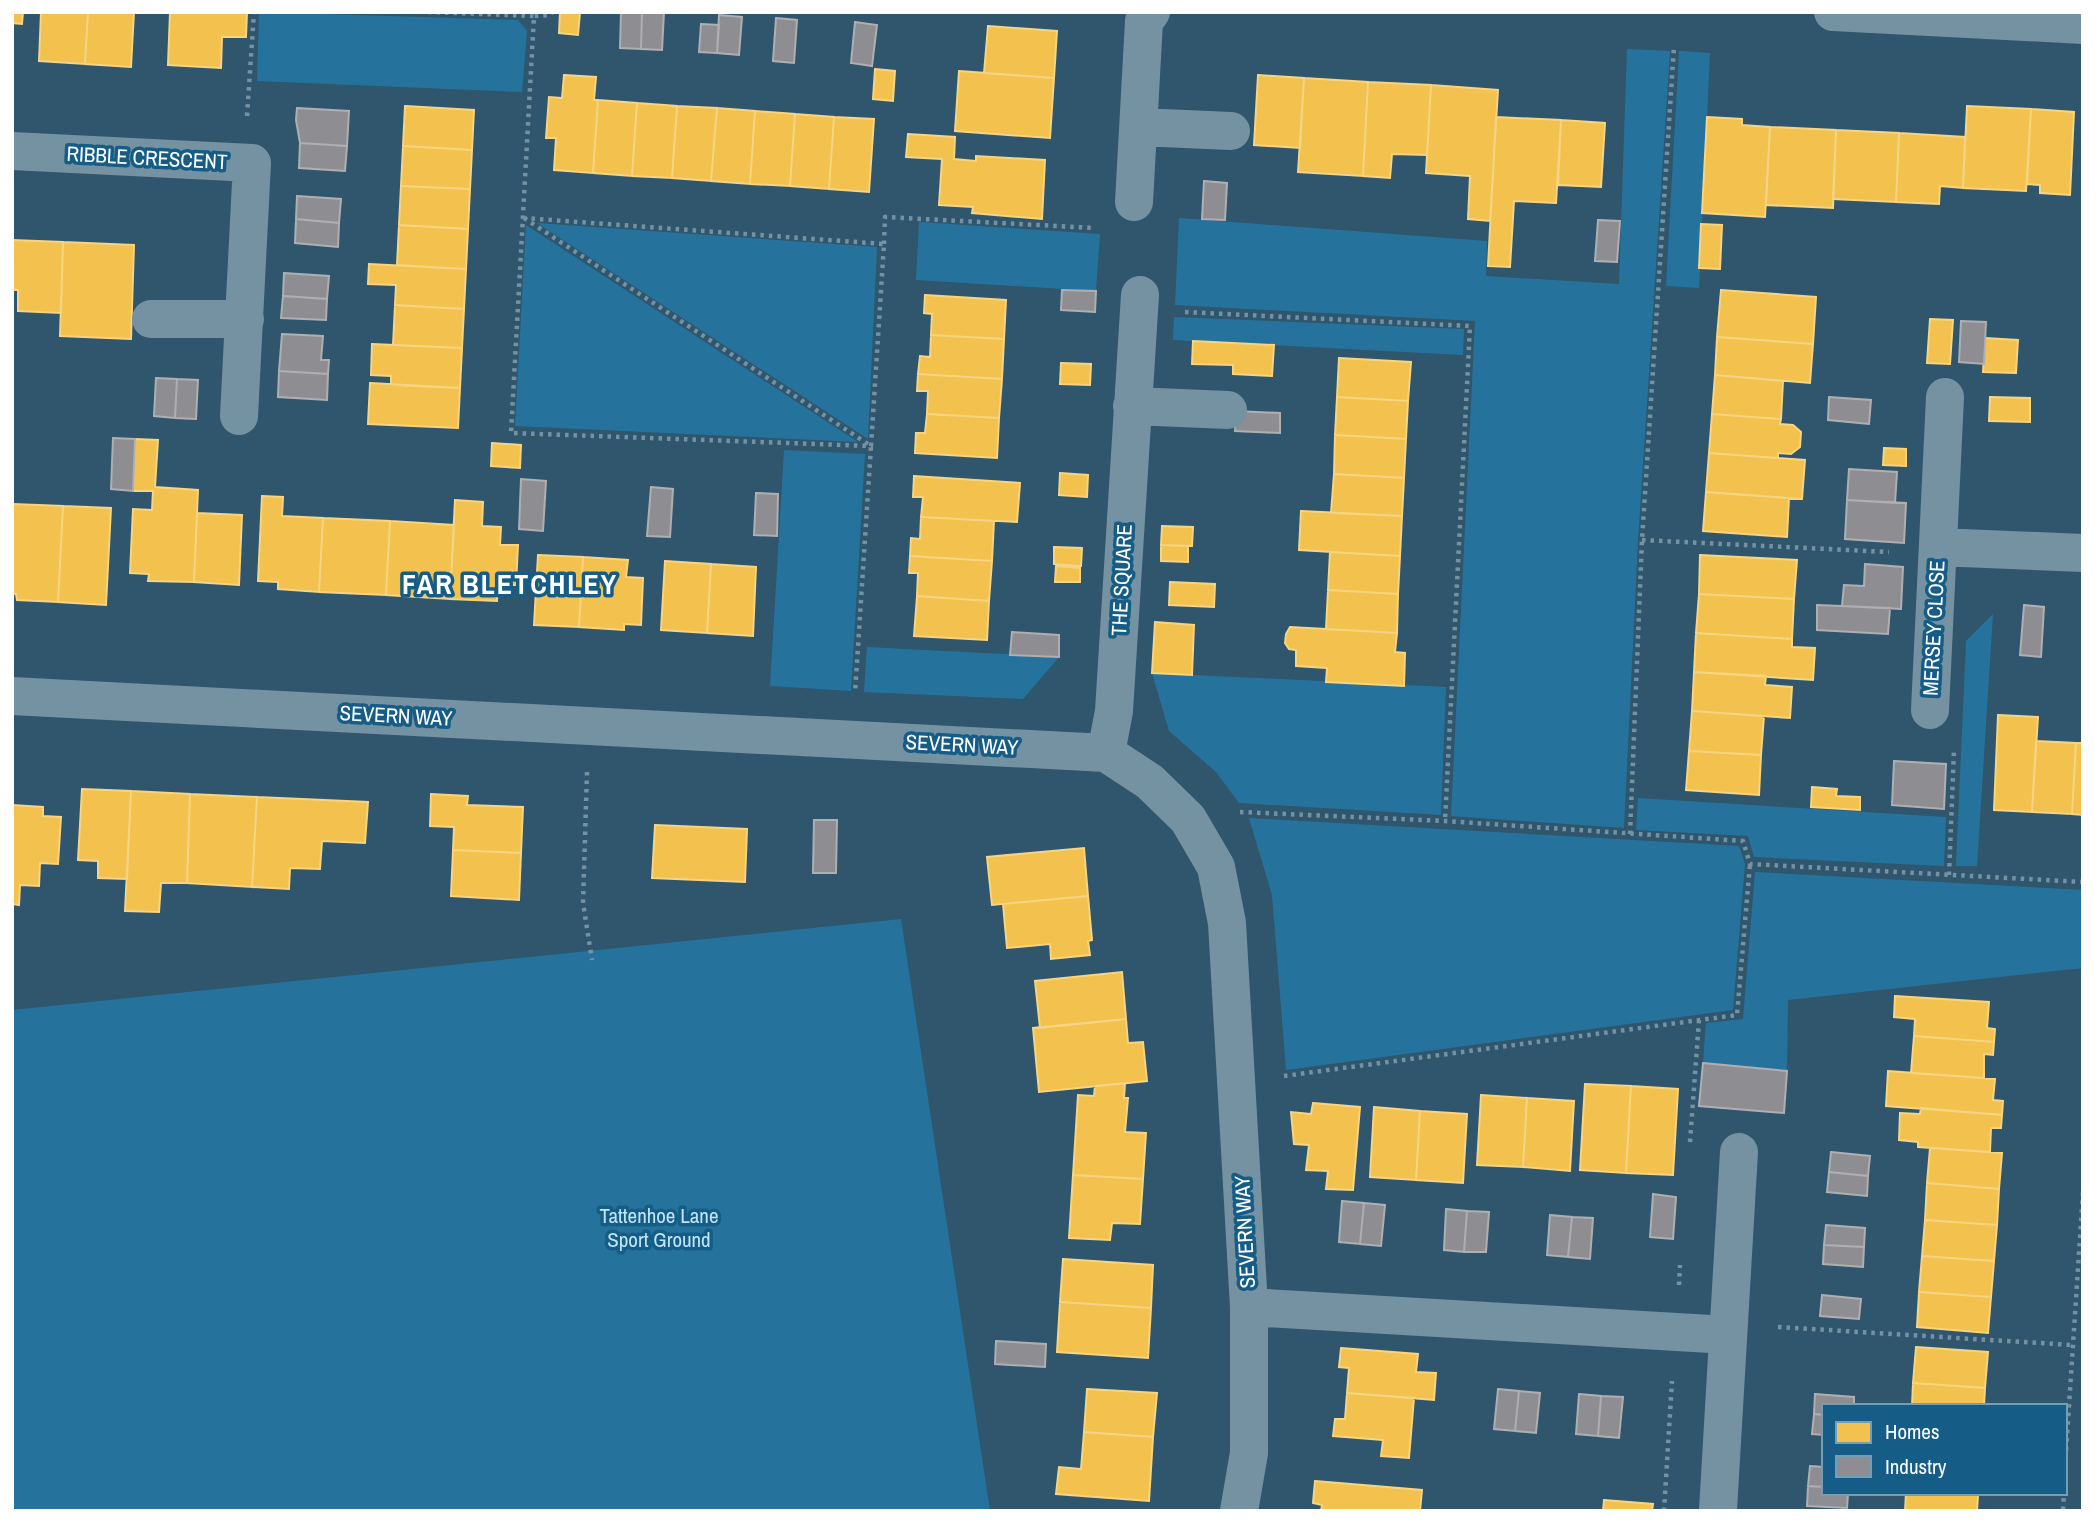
<svg xmlns="http://www.w3.org/2000/svg" width="2095" height="1523" font-family="'Archivo Narrow',sans-serif">
  <style>
    .green { fill: #25739d }
    .homes { fill: #f2c14e; stroke: #f6d483; stroke-width: 2 }
    .industry { fill: #8d8d92; stroke: #afafb3; stroke-width: 2 }
    .lines { fill: none; stroke-linecap: round; stroke-linejoin: round }
    .path { stroke: #7592a3; stroke-width: 4.5; stroke-dasharray: 3.5 5; stroke-linecap: butt }
    .minor { stroke: #7592a3; stroke-width: 38 }
    .labels { text-anchor: middle; stroke-width: 7; stroke-linejoin: round; paint-order: stroke }
    .street-label { font-size: 21px; fill: #fff; stroke: #155d87 }
    .park-label { font-size: 21px; fill: #c0e6fb; stroke: #155d87 }
    .district-label { font-size: 28px; font-weight: bold; letter-spacing: 2px; fill: #fff; stroke: #155d87 }
  </style>
  <rect width="100%" height="100%" fill="#2f566d"/>
  <!-- green -->
  <path class="green" d="M259,12l259,8 9,11 -5,61 -265,-11z
    M1627,49l43,2 -32,490 -14,287 -173,-12 24,-495 -300,-16 4,-87 308,23 -1,35 133,8z
    M1679,51l31,2 -11,235 -33,-2z
    M919,222l181,12 -4,57 -180,-11z
    M537,223l340,24 -9,192z
    M526,225l332,217 -343,-16z
    M1174,317l290,12 -1,26 -290,-15z
    M784,450l81,4 -14,237 -81,-5z
    M1993,614l-16,252h-21l10,-225z
    M867,647l192,10 -36,42 -159,-7z
    M1152,673l294,14 -5,128 -202,-12 -23,-31 -47,-41z
    M1638,798l308,19 -2,49 -190,-9 -6,-21 -112,-6z
    M1249,818l490,28 6,18 -12,146 -447,60 -14,-175z
    M1755,872l328,18v78l-295,32 -1,71 -84,-8 3,-40 37,-4z
    M901,919l89,592h-978v-501z"/>
  <!-- homes -->
  <path class="homes" d="M12,12h11l-1,12 -10,-1z
    M41,12h47l-3,52 -46,-3z
    M88,12h46l-3,55 -46,-3z
    M170,12h77l-1,25h-24l-1,31 -53,-3z
    M560,12h20l-2,23 -19,-2z
    M988,26l69,5 -3,47 -70,-5z
    M875,69l20,2 -2,30 -20,-2z
    M959,71l95,7 -4,60 -95,-7z
    M564,75l32,2 -2,23h4l-5,73 -39,-3 2,-32h-10l3,-41 13,1z
    M1258,75l46,3 -4,70 -46,-3z
    M1304,78l64,4 -5,94 -65,-4z
    M1368,82l63,3 -4,70 -35,-1 -2,24 -27,-2z
    M1431,85l67,5 -8,131 -22,-2 2,-43 -44,-3z
    M598,100l39,3 -5,73 -39,-3z
    M637,103l40,3 -5,72 -40,-2z
    M405,106l69,4 -2,40 -69,-4z
    M677,106l40,2 -6,73 -39,-3z
    M1967,106l64,3 -5,82 -63,-3z
    M717,108l38,3 -5,73 -39,-3z
    M2031,109l43,3 -4,83 -30,-2v-8l-13,-1z
    M755,111l40,3 -5,72 -40,-2z
    M795,114l39,3 -5,72 -39,-3z
    M834,117l40,2 -5,73 -40,-3z
    M1496,117l65,3 -5,83 -42,-2 -4,66 -22,-1z
    M1707,117l35,2v6l28,2 -5,90 -63,-4z
    M1561,120l44,3 -4,64 -43,-2z
    M1770,127l66,3 -3,78 -67,-3z
    M1836,130l63,3 -3,69 -63,-3z
    M1899,133l66,4 -2,51 -23,-2 -1,18 -43,-2z
    M908,134l47,3 -1,22 22,2v-5l69,4 -3,59 -70,-6 1,-6 -34,-2 3,-46 -36,-2z
    M403,146l69,4 -2,39 -69,-3z
    M401,186l69,3 -2,40 -69,-4z
    M1701,224l21,1 -2,44 -21,-1z
    M399,225l69,4 -2,40 -69,-4z
    M12,240l51,2 -2,71 -43,-2v-21h-6z
    M63,242l71,3 -3,94 -71,-3z
    M369,264l97,5 -2,40 -69,-4 1,-20 -28,-1z
    M1721,290l95,7 -3,47 -96,-7z
    M925,295l81,5 -2,39 -73,-4 1,-21 -8,-1z
    M395,305l69,4 -2,39 -69,-3z
    M1930,319l23,1 -3,44 -23,-1z
    M931,335l73,4 -2,40 -84,-5 2,-18 10,1z
    M1717,337l96,7 -3,39 -95,-8z
    M1985,338l33,2 -2,33 -33,-1z
    M1193,341l81,4 -2,31 -39,-2v-9l-41,-1z
    M372,344l90,4 -2,40 -69,-3v-9l-20,-1z
    M1339,358l72,4 -3,39 -71,-4z
    M1061,363l30,1 -1,21 -30,-1z
    M918,374l84,5 -3,39 -72,-4 1,-23h-11z
    M1715,375l68,6 -2,38 -69,-5z
    M370,383l90,5 -2,40 -90,-4z
    M1337,397l71,4 -2,38 -71,-4z
    M1990,397l40,1v24l-41,-1z
    M927,414l72,4 -2,40 -82,-5 1,-20h9z
    M1712,414l69,5 -1,5 13,1 8,7 -1,15 -9,7 -13,-1v5l-69,-5z
    M1335,435l71,4 -2,39 -70,-4z
    M135,439l23,1 -3,47 43,3 -4,92 -46,-1 1,-7 -19,-1 3,-64 19,1 1,-19h-20z
    M492,443l29,2 -1,23 -29,-2z
    M1884,448l22,1v17l-23,-1z
    M1709,453l96,7 -3,39 -96,-7z
    M1060,473l28,2 -1,22 -28,-2z
    M1334,474l70,4 -2,38 -71,-3z
    M914,476l106,7 -3,39 -96,-5 2,-20h-10z
    M1706,492l83,6 -2,39 -84,-6z
    M262,496l21,1 -1,19 41,2 -4,74 -41,-3v-7l-20,-1z
    M455,500l28,2 -1,24 19,1 -1,18h18l-2,40h-18l-1,16 -47,-2z
    M13,504l50,2 -5,96 -41,-2 -1,-6h-4z
    M63,506l48,2 -5,97 -48,-3z
    M1301,511l101,5 -2,40 -101,-6z
    M197,513l45,2 -3,70 -45,-3z
    M921,517l73,4 -2,40 -82,-5 1,-18 9,1z
    M323,518l67,3 -4,74 -67,-3z
    M390,521l64,4 -4,74 -64,-4z
    M1162,526l31,1 -1,19 -31,-1z
    M1161,545l27,1v16l-27,-1z
    M1054,547l28,1 -1,18 -27,-2z
    M1330,552l70,4 -2,38 -70,-4z
    M538,555l45,2 -4,70 -45,-2z
    M1700,555l97,5 -3,39 -95,-5z
    M910,556l82,5 -3,40 -72,-5 1,-23h-9z
    M583,557l45,3 -2,17 17,1 -2,47 -17,-1v6l-45,-3z
    M665,561l46,3 -4,69 -46,-3z
    M711,564l45,3 -3,69 -46,-3z
    M1056,566l24,2v14h-25z
    M1170,582l45,2 -1,23 -45,-2z
    M1328,590l70,4 -1,39 -71,-4z
    M1699,594l95,5 -2,40 -96,-6z
    M917,596l72,5 -2,39 -73,-4z
    M1155,622l39,3 -2,50 -40,-2z
    M1290,627l107,6 -2,19 10,1 -1,33 -78,-4 1,-14 -31,-2v-16l-7,-1 -4,-6 1,-9z
    M1696,633l96,6v8l23,1 -2,32 -119,-8z
    M1694,672l72,4 -1,9 27,2 -2,31 -98,-7z
    M1692,711l72,5 -3,39 -72,-4z
    M1998,715l40,2 -6,95 -38,-2z
    M2036,741l40,2 -4,71 -40,-2z
    M2076,743h7v72l-11,-1z
    M1689,751l72,4 -2,40 -73,-5z
    M1812,787l25,2 -1,7 24,1v13l-49,-3z
    M82,789l49,2 -4,88 -29,-1v-17l-20,-1z
    M131,791l59,3 -3,89h-26l-2,29 -34,-1z
    M190,794l67,3 -5,90 -65,-4z
    M431,794l37,2 -1,9 56,2 -2,46 -68,-3 1,-23 -24,-1z
    M257,797l111,5 -3,41 -43,-2 -2,28 -30,-1 -1,21 -37,-2z
    M12,805l31,2v9l18,1 -3,47 -18,-1 -1,23 -19,-1 -1,20 -7,-1z
    M655,825l92,4 -2,53 -93,-4z
    M1084,848l4,48 -96,9 -5,-48z
    M453,850l68,3 -2,47 -68,-4z
    M1088,896l4,44 -4,1 2,14 -39,4 -1,-15 -43,4 -4,-44z
    M1122,972l4,47 -86,9 -5,-47z
    M1895,996l94,6 -2,26 8,1 -1,13 -80,-6 1,-17 -21,-2z
    M1126,1019l2,24 15,-1 4,39 -108,11 -6,-64z
    M1914,1036l80,6 -1,13 -9,-1v24l-73,-5z
    M1888,1071l107,8 -2,21 10,1 -1,14 -116,-9z
    M1125,1083l-1,15h4l-3,34 21,1 -3,46 -70,-4 5,-80 16,1 1,-10z
    M1585,1084l46,2 -5,87 -46,-3z
    M1631,1086l47,3 -5,86 -47,-2z
    M1481,1095l46,3 -4,69 -46,-2z
    M1527,1098l47,3 -4,70 -47,-4z
    M1313,1103l47,4 -7,83 -27,-1 2,-18 -22,-1 3,-25 -15,-1 -3,-32 20,2z
    M1374,1107l46,4 -4,69 -46,-3z
    M1921,1108l81,7 -1,13h-10l-1,24 -72,-5v-5l-19,-2 1,-27 20,1z
    M1420,1111l47,3 -4,69 -47,-3z
    M1930,1148l72,5 -3,36 -72,-6z
    M1073,1175l70,4 -3,45 -28,-1 -2,17 -41,-2z
    M1927,1183l72,6 -2,36 -72,-5z
    M1925,1220l72,5 -3,36 -72,-5z
    M1922,1256l72,5 -3,36 -72,-5z
    M1063,1259l90,6 -2,43 -91,-6z
    M1919,1292l72,5 -3,36 -71,-6z
    M1060,1302l91,6 -3,50 -91,-6z
    M1916,1347l72,5 -3,36 -72,-5z
    M1341,1348l77,6 -2,18 20,1 -2,27 -87,-7 2,-25 -10,-1z
    M1913,1383l72,5 -1,18h-72z
    M1087,1389l70,4 -4,44 -69,-5z
    M1347,1393l67,5 -5,60 -28,-2 2,-16 -50,-4 2,-17h10z
    M1084,1432l69,5 -4,64 -93,-7 3,-27 22,2z
    M1315,1481l107,9 -2,21h-99l1,-6 -9,-2z
    M1906,1493l72,2 -1,16h-72z
    M1604,1500l49,4 -1,7h-49z"/>
  <!-- industry -->
  <path class="industry" d="M621,12h21l-1,37 -21,-1z
    M642,12h22l-2,38 -21,-1z
    M719,15l23,2 -3,38 -22,-2z
    M776,18l21,2 -3,43 -21,-2z
    M855,22l22,3 -5,41 -21,-3z
    M701,24l18,1 -2,28 -18,-1z
    M297,108l52,3 -2,35 -47,-3 -4,-23z
    M300,143l47,3 -2,25 -46,-3z
    M1204,181l23,2 -2,37 -23,-1z
    M297,196l44,3 -2,24 -43,-4z
    M296,219l43,4 -1,24 -43,-4z
    M1598,220l22,1 -3,41 -22,-1z
    M284,273l45,3 -2,23 -44,-3z
    M1062,290l34,1 -1,21 -34,-2z
    M283,296l44,3 -1,21 -45,-2z
    M1961,321l25,1 -2,42 -25,-2z
    M282,334l41,2 -2,24h8l-1,14 -49,-3z
    M279,371l49,3 -1,26 -49,-3z
    M156,378l21,1 -2,39 -21,-2z
    M177,379l21,1 -2,39 -21,-1z
    M1829,397l42,3 -2,24 -41,-4z
    M1236,411l44,2v20l-45,-2z
    M113,438l22,1 -2,52 -22,-2z
    M1849,469l48,3 -2,31 -48,-3z
    M521,479l25,2 -3,50 -24,-2z
    M651,487l22,2 -3,48 -23,-1z
    M756,493l22,1 -1,42 -23,-1z
    M1847,500l59,3 -2,40 -59,-4z
    M1865,564l38,3 -2,42 -59,-3 2,-21 20,1z
    M1817,605l73,3 -2,26 -71,-4z
    M2024,605l20,2 -3,50 -21,-2z
    M1012,632l47,3v22l-49,-2z
    M1894,761l52,3 -2,45 -52,-4z
    M814,820h23l-1,53h-23z
    M1703,1063l84,8 -3,42 -85,-7z
    M1831,1152l39,4 -2,20 -39,-4z
    M1829,1172l39,4 -1,20 -40,-4z
    M1653,1194l23,3 -3,42 -23,-2z
    M1342,1201l22,2 -4,41 -21,-2z
    M1364,1203l21,2 -4,41 -21,-2z
    M1446,1209l21,2 -3,41 -20,-2z
    M1467,1211l22,1 -3,40h-22z
    M1550,1215l22,2 -4,40 -21,-2z
    M1572,1217l21,1 -3,41 -22,-2z
    M1826,1225l39,3 -1,19 -40,-2z
    M1824,1245l40,2 -1,20 -40,-3z
    M1822,1295l39,4 -2,20 -39,-3z
    M996,1341l50,3 -1,23 -50,-3z
    M1498,1389l21,2 -4,40 -21,-2z
    M1519,1391l21,2 -4,40 -21,-2z
    M1579,1394l22,2 -3,40 -22,-2z
    M1815,1394l39,3v9h-30v9l-10,-1z
    M1601,1396l22,1 -4,41 -21,-2z
    M1814,1414l10,1v20l-12,-1z
    M1810,1466l14,1v20l-16,-1z
    M1808,1486l16,1v6h24l-1,15 -40,-2z"/>
  <g class="lines">
    <!-- path -->
    <path class="path" d="M428,12l106,4
      M247,116l7,-104
      M523,218l361,26 -13,202 -360,-13 23,-417 17,-1 1,-3
      M524,218l347,228 -16,247
      M884,244l1,-27 210,11
      M1185,312l285,14 -25,495
      M1642,540l247,12
      M587,772l-4,131 9,57
      M1240,812l205,9 298,20 7,23 333,18
      M1630,834l12,-294 32,-494
      M1949,875l5,-125
      M1284,1076l453,-61 13,-151
      M1690,1142l9,-122
      M1679,1285l1,-20
      M1778,1327l294,18
      M2065,1467l18,-275
      M2063,1510l1,-17
      M1664,1511l8,-130"/>
    <!-- minor -->
    <path class="minor" d="M1833,12l250,13
      M1139,127l92,4
      M12,151l240,12 -13,253
      M1134,202l10,-181 7,-9
      M151,319h94
      M1132,406l96,4
      M1938,547l145,6
      M12,696l1094,57 44,29 38,37 28,48 11,56 22,384v146l-10,58
      M1930,710l15,-313
      M1106,753l8,-42 26,-416
      M1249,1307l479,28
      M1718,1510l21,-358"/>
  </g>
  <g class="labels">
    <!-- street labels -->
    <g class="street-label">
      <text transform="translate(147 158) rotate(3)" y="7">RIBBLE CRESCENT</text>
      <text transform="translate(1122 580) rotate(-87)" y="7">THE SQUARE</text>
      <text transform="translate(1934 628) rotate(-87)" y="7">MERSEY CLOSE</text>
      <text transform="translate(396 716) rotate(3)" y="7">SEVERN WAY</text>
      <text transform="translate(962 745) rotate(3)" y="7">SEVERN WAY</text>
      <text transform="translate(1245 1232) rotate(-93)" y="7">SEVERN WAY</text>
    </g>
    <!-- park labels -->
    <g class="park-label">
      <text x="659" y="1223">Tattenhoe Lane<tspan x="659" dy="24">Sport Ground</tspan></text>
    </g>
    <!-- district labels -->
    <g class="district-label">
      <text x="510" y="594">FAR BLETCHLEY</text>
    </g>
  </g>
  <!-- border -->
  <rect width="2095" height="1523" fill="none" stroke="#ffffff" stroke-width="28"/>
  <!-- legend -->
  <rect x="1822" y="1404" width="245" height="91" fill="#155d87" stroke="#739eb7" stroke-width="2"/>
  <rect x="1836" y="1422" width="35" height="21" fill="#f2c14e" stroke="#739eb7" stroke-width="2"/>
  <text x="1885" y="1439" font-size="21" fill="#ffffff">Homes</text>
  <rect x="1836" y="1456" width="35" height="21" fill="#8d8d92" stroke="#739eb7" stroke-width="2"/>
  <text x="1885" y="1474" font-size="21" fill="#ffffff">Industry</text>
</svg>
